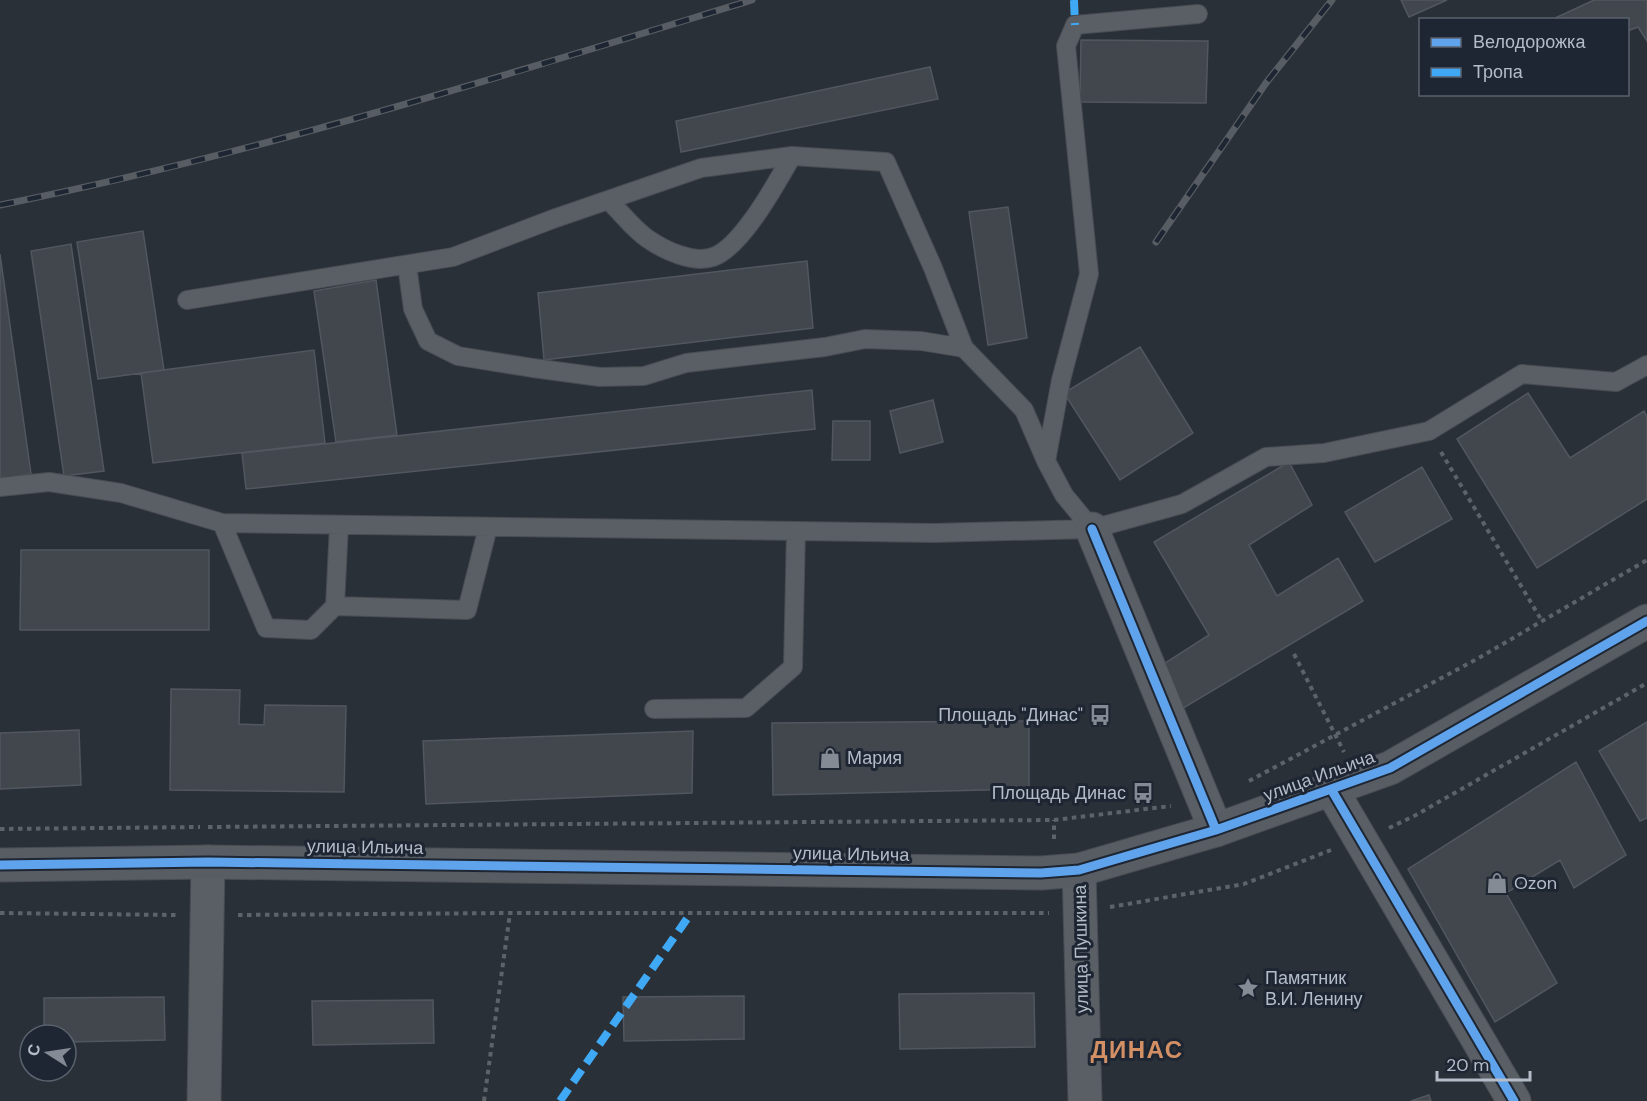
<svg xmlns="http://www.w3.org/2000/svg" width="1647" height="1101" font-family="'DM Sans',sans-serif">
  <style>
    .building { fill: #42474d; stroke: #52575f; stroke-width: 1.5 }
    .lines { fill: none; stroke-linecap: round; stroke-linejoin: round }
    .lane-casing { stroke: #484c52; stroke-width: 20 }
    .street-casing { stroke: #484c52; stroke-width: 35 }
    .secondary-casing { stroke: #484c52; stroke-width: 35 }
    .path { stroke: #5d6369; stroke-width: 4; stroke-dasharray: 4.5 4.5; stroke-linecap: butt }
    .lane { stroke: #5a5e65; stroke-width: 18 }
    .street { stroke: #5a5e65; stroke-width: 33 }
    .secondary { stroke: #585d64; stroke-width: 33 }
    .rail-casing { stroke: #585d63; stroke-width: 7 }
    .rail { stroke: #1d2632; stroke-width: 4.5; stroke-dasharray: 14; stroke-linecap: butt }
    .quiet { stroke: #3fa9f5; stroke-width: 8; stroke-dasharray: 15 8; stroke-linecap: butt }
    .cycleway-casing { stroke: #1d2632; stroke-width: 13 }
    .cycleway { stroke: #60a3ed; stroke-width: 9 }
    .labels { text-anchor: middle; stroke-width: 6; stroke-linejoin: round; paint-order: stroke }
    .poi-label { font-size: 18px; fill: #b4bcc8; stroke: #1d2632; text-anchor: start }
    .street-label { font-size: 18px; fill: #b4bcc8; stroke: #1d2632 }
    .district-label { font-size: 24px; font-weight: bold; letter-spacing: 1.5px; fill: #d39064; stroke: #1d2632 }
  </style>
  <rect width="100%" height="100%" fill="#2a3037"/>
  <!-- building -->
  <path class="building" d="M1401,0h46l-38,17z
    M1594,0h53v41l-9,-14 -10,4v-11h-77z
    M1081,40l127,1 -2,62 -126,-1z
    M930,67l8,32 -257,53 -5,-31z
    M1008,207l19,131 -39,7 -19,-133z
    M143,231l21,139 -66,9 -21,-137z
    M71,244l33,227 -40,5 -33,-225z
    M0,254l31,220 -31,5z
    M807,261l6,67 -269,32 -6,-67z
    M376,280l21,155 -61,7 -22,-151z
    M1140,347l53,86 -73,47 -56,-87z
    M314,350l11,93 -172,20 -12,-90z
    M812,390l3,39 -569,60 -4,-36z
    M1528,393l42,65 74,-47 3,6v82l-110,69 -80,-129z
    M933,400l10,42 -43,11 -10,-42z
    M833,421h37v39h-38z
    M1289,462l23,43 -63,40 28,51 61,-38 25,43 -183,109 -21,-43 50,-32 -55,-93z
    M1422,467l30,52 -77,43 -30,-50z
    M21,550h188v80h-189z
    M171,689l69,1 -1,34 25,1 1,-20 81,1 -2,86 -174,-2z
    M1029,721v68l-256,6 -1,-72z
    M1647,722v96l-7,3 -41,-70z
    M79,730l2,55 -81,4v-56z
    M693,731l-1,62 -266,11 -3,-63z
    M1576,762l50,93 -52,33 -14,-28 -54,33 51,90 -62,39 -87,-153z
    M1034,993l1,54 -135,2 -1,-55z
    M744,996v43l-120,2 -1,-44z
    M164,997l1,43 -99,2v-7h-22v-37z
    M433,1000l1,43 -121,2 -1,-44z
    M1429,1095l2,6h-20z"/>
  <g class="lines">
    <defs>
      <path id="lane" d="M608,200c13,12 25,29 40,39 16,11 45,25 65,18 29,-10 64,-75 79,-101
        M407,265l6,44 15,32 30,15 75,12 67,9 44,-1 42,-13 139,-16 40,-8 56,2 43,7
        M187,300l266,-43 100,-38 148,-51 91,-12 94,6 47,106 31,80 60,62 22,51
        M0,487l49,-5 72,11 101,30 711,10 159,-4 90,-25 84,-47 58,-4 105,-22 93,-57 94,8 31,-17
        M222,523l44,105 45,2 24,-24 132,4 21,-83
        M1092,529l-28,-34 -18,-34 15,-81 28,-106 -23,-228 9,-21 123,-11
        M335,606l4,-81
        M654,709l92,-1 47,-41 3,-136"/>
      <path id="street" d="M1092,529l124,301
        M1331,789l183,312
        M1079,870l6,231
        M204,1101l4,-239"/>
      <path id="secondary" d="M0,865l208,-3 833,11 38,-3 137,-40 174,-62 257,-147"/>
    </defs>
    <!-- lane casing -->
    <use href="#lane" class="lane-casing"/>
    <!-- street casing -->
    <use href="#street" class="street-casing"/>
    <!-- secondary casing -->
    <use href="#secondary" class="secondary-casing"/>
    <!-- path -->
    <path class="path" d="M1441,452l101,169
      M1294,654l50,98
      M1249,781l228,-122 170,-99
      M208,827l846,-7 117,-14
      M1389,828l27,-13 231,-132
      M0,829l200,-2
      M1054,839v-19
      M1110,907l134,-23 87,-34
      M0,913l176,2
      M238,915l272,-2h539
      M484,1101l26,-188"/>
    <!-- lane -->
    <use href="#lane" class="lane"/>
    <!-- street -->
    <use href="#street" class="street"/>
    <!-- secondary -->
    <use href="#secondary" class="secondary"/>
    <defs>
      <path id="rail" d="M0,205c255,-51 503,-129 752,-205
        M1156,242l110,-159 66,-83"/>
    </defs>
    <!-- rail casing -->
    <use href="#rail" class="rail-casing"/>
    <!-- rail -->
    <use href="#rail" class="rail"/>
    <!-- quiet -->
    <path class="quiet" d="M1074,0l1,25
      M560,1101l131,-188"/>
    <defs>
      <path id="cycleway" d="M1092,529l124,301
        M1331,789l183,312
        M0,865l208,-3 833,11 38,-3 137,-40 174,-62 257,-147"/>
    </defs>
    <!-- cycleway casing -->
    <use href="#cycleway" class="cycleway-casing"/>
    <!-- cycleway -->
    <use href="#cycleway" class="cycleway"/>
  </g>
  <!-- icons -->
  <defs>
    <symbol id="bus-bare" viewBox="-9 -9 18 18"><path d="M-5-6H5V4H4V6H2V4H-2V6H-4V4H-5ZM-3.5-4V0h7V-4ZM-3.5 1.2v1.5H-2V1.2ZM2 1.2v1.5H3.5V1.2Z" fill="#848b95" stroke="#1d2632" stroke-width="2.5" paint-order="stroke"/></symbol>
    <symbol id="shop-bare" viewBox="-9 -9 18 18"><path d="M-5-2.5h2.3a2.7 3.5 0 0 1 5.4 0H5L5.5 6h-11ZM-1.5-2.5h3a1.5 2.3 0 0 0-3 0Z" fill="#848b95" stroke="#1d2632" stroke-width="2.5" paint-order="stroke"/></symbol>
    <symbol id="sight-bare" viewBox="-9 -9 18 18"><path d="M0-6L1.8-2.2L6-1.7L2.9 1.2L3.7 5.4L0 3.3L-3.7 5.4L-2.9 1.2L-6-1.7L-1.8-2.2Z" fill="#848b95" stroke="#1d2632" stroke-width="2.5" paint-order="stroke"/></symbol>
  </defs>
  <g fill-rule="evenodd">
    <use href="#bus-bare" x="1085" y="700" width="30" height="30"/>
    <use href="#shop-bare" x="815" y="743" width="30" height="30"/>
    <use href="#bus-bare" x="1128" y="778" width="30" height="30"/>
    <use href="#shop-bare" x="1482" y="868" width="30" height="30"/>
    <use href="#sight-bare" x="1233" y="973" width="30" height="30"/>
  </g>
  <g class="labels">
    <!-- poi labels -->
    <g class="poi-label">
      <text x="1083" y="721" text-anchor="end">Площадь "Динас"</text>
      <text x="847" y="764">Мария</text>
      <text x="1126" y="799" text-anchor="end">Площадь Динас</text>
      <text x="1514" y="889">Ozon</text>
      <text x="1265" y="984">Памятник<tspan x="1265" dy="21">В.И. Ленину</tspan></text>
    </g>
    <!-- street labels -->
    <g class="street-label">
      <text transform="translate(1319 776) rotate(-20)" y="6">улица Ильича</text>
      <text transform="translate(365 847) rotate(1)" y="6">улица Ильича</text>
      <text transform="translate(851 854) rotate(1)" y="6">улица Ильича</text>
      <text transform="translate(1081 949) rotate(-91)" y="6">улица Пушкина</text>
    </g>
    <!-- district labels -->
    <g class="district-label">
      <text x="1137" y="1058">ДИНАС</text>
    </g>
  </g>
  <!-- legend -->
  <rect x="1419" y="18" width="210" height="78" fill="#1d2632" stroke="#59626e" stroke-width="1.5"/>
  <rect x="1431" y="38" width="30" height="9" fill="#60a3ed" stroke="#59626e" stroke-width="1.5"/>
  <text x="1473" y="48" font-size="18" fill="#b4bcc8">Велодорожка</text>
  <rect x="1431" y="68" width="30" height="9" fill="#3fa9f5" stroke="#59626e" stroke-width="1.5"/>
  <text x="1473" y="78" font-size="18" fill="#b4bcc8">Тропа</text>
  <!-- north arrow -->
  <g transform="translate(48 1053) rotate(282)"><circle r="28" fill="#1d2632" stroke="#59626e" stroke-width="1.5"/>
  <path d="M0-4.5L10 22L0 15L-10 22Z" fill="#848b95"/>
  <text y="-9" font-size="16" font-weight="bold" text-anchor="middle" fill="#b4bcc8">С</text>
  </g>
  <!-- scale -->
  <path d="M1437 1071v9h93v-9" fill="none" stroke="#b4bcc8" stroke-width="3"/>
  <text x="1446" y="1071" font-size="18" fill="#b4bcc8" stroke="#1d2632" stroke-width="4.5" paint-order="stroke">20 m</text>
</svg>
